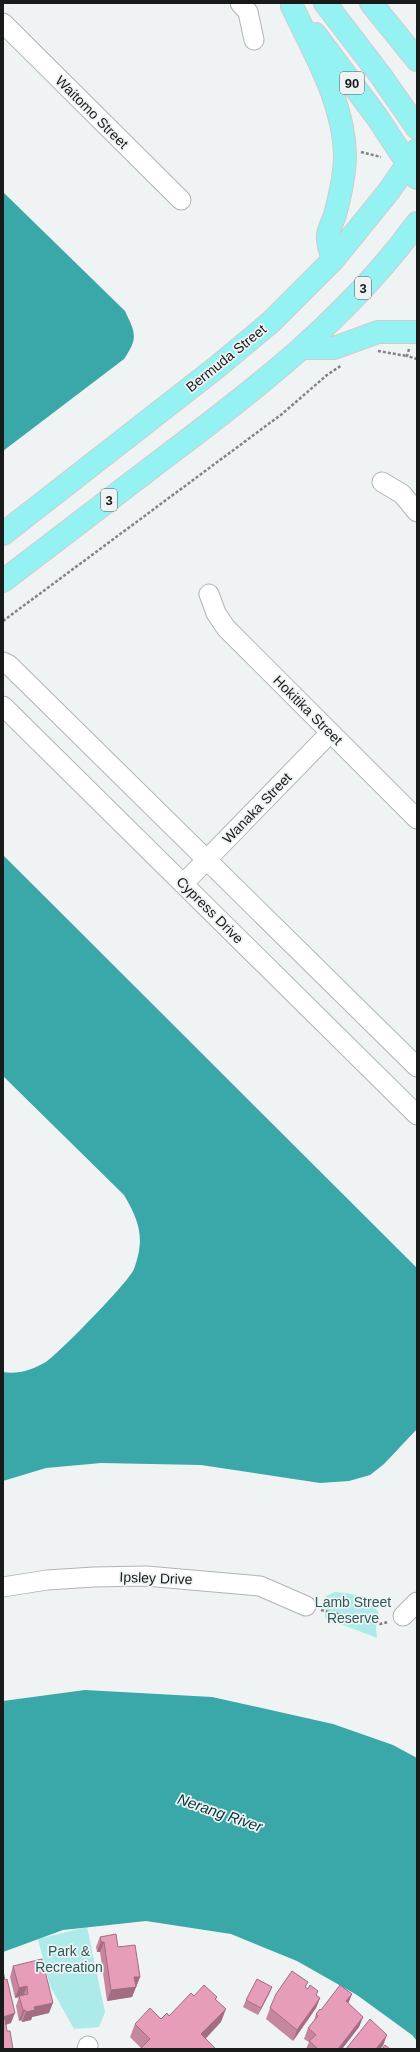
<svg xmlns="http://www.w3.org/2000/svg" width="420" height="2052" font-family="Helvetica,sans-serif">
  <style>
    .green { fill: #adeaea }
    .water { fill: #3aa7a9 }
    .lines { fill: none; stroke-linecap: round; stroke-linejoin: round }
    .minor-casing { stroke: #b0b4b3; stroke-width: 21 }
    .major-casing { stroke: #cccdcd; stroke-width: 24 }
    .path { stroke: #828484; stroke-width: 2.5; stroke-dasharray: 3 2; stroke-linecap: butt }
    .minor { stroke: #fff; stroke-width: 19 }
    .major { stroke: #94f2f3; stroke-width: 22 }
    .wall { fill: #c786a0 }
    .shaded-wall { fill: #a26d82 }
    .building { fill: #e79cba; stroke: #a26d82 }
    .labels { text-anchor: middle; stroke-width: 3.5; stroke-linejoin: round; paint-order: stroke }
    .shield { fill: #eff3f3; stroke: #595b5b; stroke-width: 1 }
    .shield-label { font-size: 13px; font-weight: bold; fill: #191a1a }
    .street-label { font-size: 14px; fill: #191a1a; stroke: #eff3f3 }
    .park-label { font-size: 14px; fill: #2c5a5a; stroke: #eff3f3 }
    .water-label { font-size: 15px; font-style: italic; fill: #003536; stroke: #eff3f3 }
  </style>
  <rect width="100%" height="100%" fill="#eff3f3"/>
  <!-- green -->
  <path class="green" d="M335,1592c19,2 32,3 44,21l-3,15 1,10 -52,-20 1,-22z
    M87,1927l18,85 -6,15 -25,2 -24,-43 -12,-47z"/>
  <!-- water -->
  <path class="water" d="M3,192l122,119c11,23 13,27 -1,48l-121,92z
    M3,855l414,413v161l-33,35 -14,11 -21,6 -29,2 -119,-18 -100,-2 -55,5 -43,13v-109c15,3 31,-3 43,-10 12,-8 83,-80 88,-93 11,-30 6,-47 -10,-74l-121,-119z
    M85,1690l127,7 121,27 60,21 24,13v283l-5,-6 -55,-40 -60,-34 -66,-27 -85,-13 -83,9 -60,22v-251z"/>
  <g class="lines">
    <defs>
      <path id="minor" d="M240,3l8,9 6,28
        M3,23l178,177
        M382,482l20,12 15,18
        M209,594l7,19 10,15 191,191
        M3,662l6,3 408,402
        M3,706l414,409
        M183,884l147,-151
        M3,1587l44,-7 47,-3 52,-1 114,10 46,20
        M403,1616l14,-14
        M87,2049l1,-3"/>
      <path id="major" d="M325,3l56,73 36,52
        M371,3l46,57
        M292,6c22,47 52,96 53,149 0,20 -5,41 -10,60 -2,7 -7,14 -7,21 -1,7 3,17 5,24
        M315,34l62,83 40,61
        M302,348h32l44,-16h39
        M3,534l214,-167 54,-45 62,-62 56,-69 28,-41
        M3,581c53,-41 107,-82 161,-123 92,-69 185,-141 253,-235"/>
    </defs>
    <!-- minor casing -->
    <use href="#minor" class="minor-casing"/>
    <!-- major casing -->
    <use href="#major" class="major-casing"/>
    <!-- path -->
    <path class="path" d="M361,152l20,5
      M409,349l-2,7 10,3
      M378,351l29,5
      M3,621l279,-207 45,-39 15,-10
      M321,1610l59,14 8,-2"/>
    <!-- minor -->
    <use href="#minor" class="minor"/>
    <!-- major -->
    <use href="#major" class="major"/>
  </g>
  <!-- wall -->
  <path class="wall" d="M100,1937l18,10 22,30 -8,20 -25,4 -7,-49h-3l-1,-5z
    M13,1966l36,47 -17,4 -1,3 -9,2 -1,-2 -2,1 -3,-15 3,-9 -4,1 -5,-21z
    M272,1987l-3,7 -11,21 -15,-8 3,-7z
    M306,1988l14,10 -4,10 -23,33 -27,-22 4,-11z
    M352,1994l-4,9 15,14 -4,10 -17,22h-36l3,-7 -5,-3 4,-11 6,-7 2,-7 5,-4z
    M194,1996l23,1 -1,3 5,22 -80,26 -11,-11 5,-13 26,-5 8,-3z"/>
  <!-- shaded-wall -->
  <path class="shaded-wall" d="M101,1942h3l-4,10h-3z
    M134,1977h6l-8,20 -25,4 4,-11z
    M27,1986l-4,10h-4v1l-4,1 4,-10z
    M272,1987l-3,7 -11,21 3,-7z
    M352,1994l-4,10 -2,-3z
    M320,1998l-4,10 -23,33 4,-11z
    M53,2003l-4,10 -17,4 -1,3 -9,2 4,-10 8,-5z
    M226,2009l-5,13 -24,26 4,-14z
    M23,2010h2l-4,10 -2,1z
    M15,2013l-4,10 -8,3v-9z
    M363,2017l-4,10 -17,22h-4z
    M387,2035l-4,11 -3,3h-5z"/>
  <!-- building -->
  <path class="building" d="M116,1934l2,13 17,-2 5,32h-6l2,10 -25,3 -7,-48h-3l-1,-5z
    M42,1959l11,44 -19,4 1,3 -9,2 -1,-2h-2l-4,-14 9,-2 -1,-8 -8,2 -6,-22z
    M3,1971l2,9 2,-1 8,34 -12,4z
    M292,1971l16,11 -3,5 3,2 2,-4 8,6 -2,4 4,3 -23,32 -27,-22 6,-14z
    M257,1979l15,8 -11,21 -15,-8z
    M204,1985l13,12 -2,2 11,10 -25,25 15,15h-76l10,-10 -15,-15 15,-16 11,11 6,-6 2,3 22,-23 3,3z
    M340,1985l12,9 -6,7 17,16 -25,32h-20l-9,-8 7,-6 -8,-7 10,-12 -2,-2 4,-5 1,1z
    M3,2019h2l2,12h3l3,18h-10z
    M370,2019l17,16 -11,14h-30z
    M385,2045l5,4h-8z"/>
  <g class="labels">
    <!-- shield labels -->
    <g class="shield">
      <rect x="340" y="72" width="24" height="22" rx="3"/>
      <rect x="355" y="277" width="16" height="22" rx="3"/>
      <rect x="101" y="489" width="16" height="22" rx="3"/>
    </g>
    <g class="shield-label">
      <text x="352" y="88">90</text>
      <text x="363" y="293">3</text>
      <text x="109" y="505">3</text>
    </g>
    <!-- street labels -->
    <g class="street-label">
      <text transform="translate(92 112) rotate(45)" y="5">Waitomo Street</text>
      <text transform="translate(226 358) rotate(-39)" y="5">Bermuda Street</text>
      <text transform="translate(308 710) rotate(45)" y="5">Hokitika Street</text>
      <text transform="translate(257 808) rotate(-46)" y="5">Wanaka Street</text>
      <text transform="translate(210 910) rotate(45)" y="5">Cypress Drive</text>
      <text transform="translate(156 1578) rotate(2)" y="5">Ipsley Drive</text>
    </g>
    <!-- park labels -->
    <g class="park-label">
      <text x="353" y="1607">Lamb Street<tspan x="353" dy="16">Reserve</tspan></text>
      <text x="69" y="1956">Park &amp;<tspan x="69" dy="16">Recreation</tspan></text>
    </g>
    <!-- water labels -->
    <g class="water-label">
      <text transform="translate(220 1813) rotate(19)" y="5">Nerang River</text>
    </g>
  </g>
  <!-- border -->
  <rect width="420" height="2052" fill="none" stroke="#191a1a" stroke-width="8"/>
</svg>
